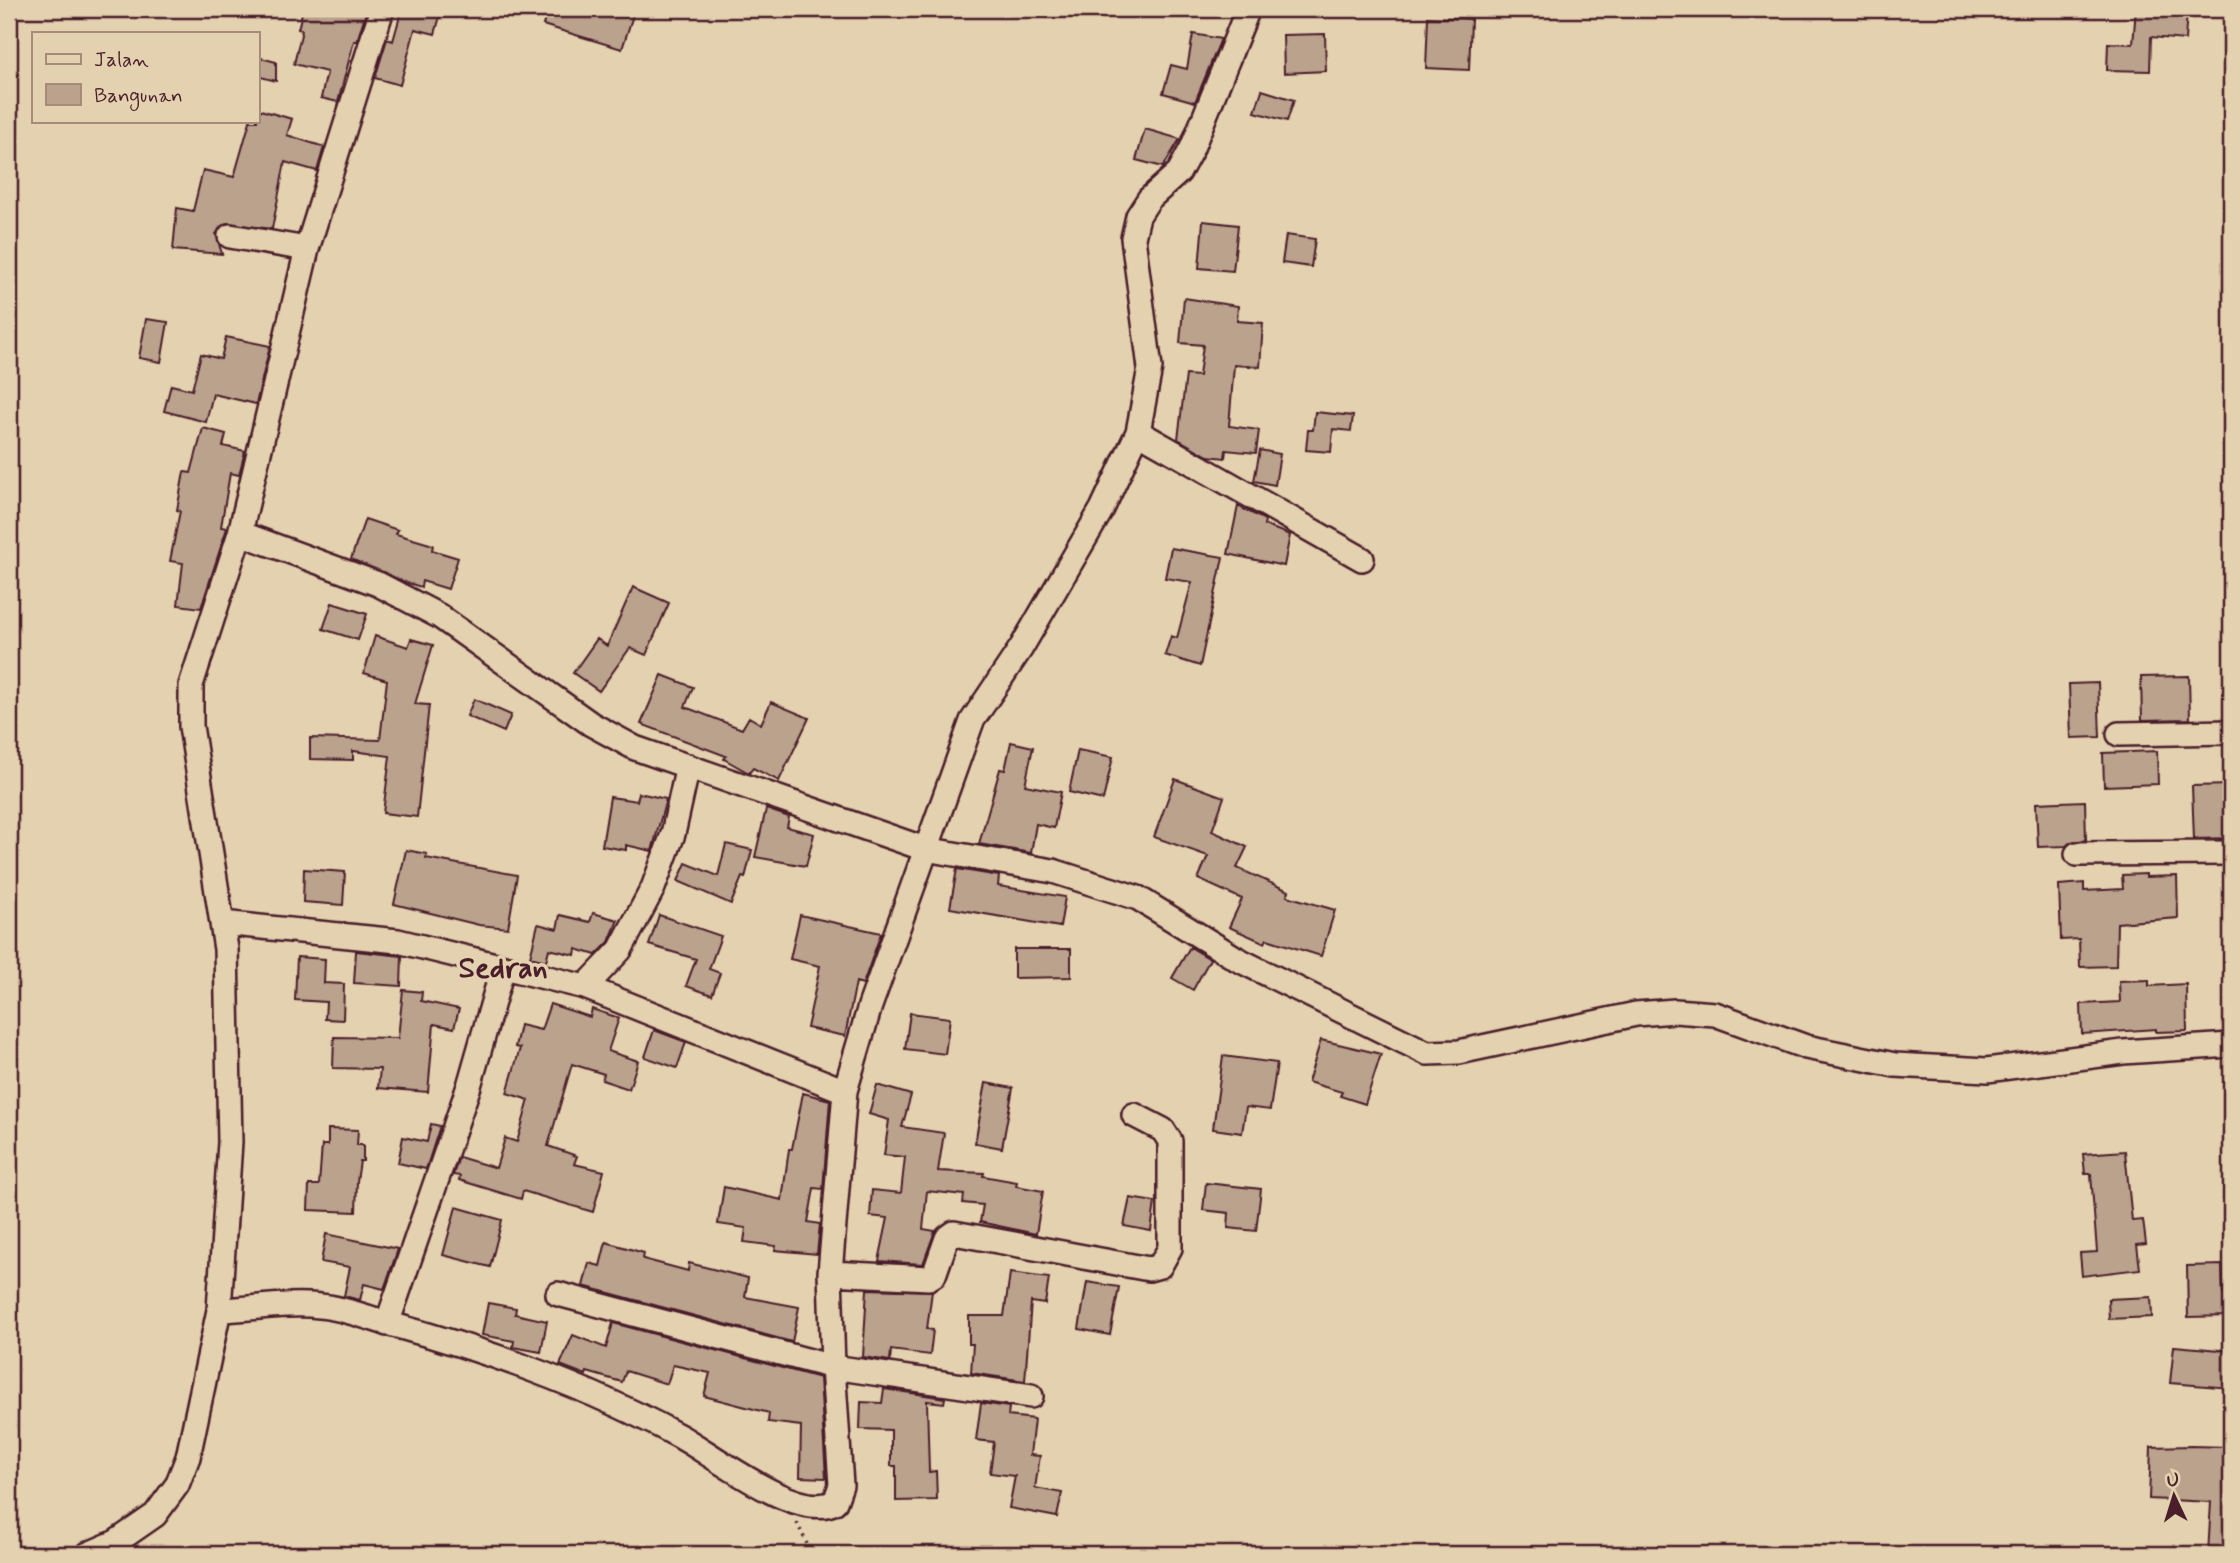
<svg xmlns="http://www.w3.org/2000/svg" width="2240" height="1563" font-family="Mynerve,sans-serif">
  <style>
    .building { fill: #bba28d; stroke: #4a1f2b; stroke-width: 2 }
    .lines { fill: none; stroke-linecap: round; stroke-linejoin: round }
    .minor-casing { stroke: #4a1f2b; stroke-width: 28 }
    .path { stroke: #4a1f2b; stroke-width: 3.5; stroke-dasharray: 2 5; stroke-linecap: butt }
    .minor { stroke: #e3d1af; stroke-width: 23 }
    .labels { text-anchor: middle; stroke-width: 7; stroke-linejoin: round; paint-order: stroke }
    .quarter-label { font-size: 30px; font-weight: bold; fill: #4a1f2b; stroke: #e3d1af }
  </style>
  <rect width="100%" height="100%" fill="#e3d1af"/>
  <filter id="ink" filterUnits="userSpaceOnUse"><feTurbulence type="fractalNoise" baseFrequency=".0143" numOctaves="2"/><feDisplacementMap in="SourceGraphic" scale="14" xChannelSelector="R" yChannelSelector="G"/><feConvolveMatrix kernelMatrix="1 2 1 2 8 2 1 2 1" color-interpolation-filters="sRGB"/></filter>
  <g filter="url(#ink)">
    <!-- building -->
    <path class="building" d="M303,9h64l-10,32h-3l-16,61 -17,-4 6,-26 -33,-8 8,-34 -4,-1z
      M402,9h40l-7,25 -20,-5 -15,56 -25,-7 12,-39 6,2z
      M548,9h87l-13,40 -79,-24z
      M2136,9l51,2 -2,29 -34,-3 -1,34 -43,-1 1,-27 25,1z
      M1428,17l43,2 -2,51 -43,-2z
      M1193,34l28,5 -26,63 -32,-9 8,-28 16,4z
      M1325,34l1,37 -42,2 -1,-38z
      M257,57l19,5v19l-19,-5z
      M1262,90l32,10 -7,21 -32,-9z
      M257,109l35,10 -5,16 37,12 -7,24 -32,-9 -13,67 -46,-6 -10,11 6,20 -49,-4 4,-42 16,3 10,-41 31,7 16,-56h7z
      M1145,129l35,10 -17,28 -27,-7z
      M1203,221l35,4 -5,46 -34,-3z
      M1286,235l29,4 -4,28 -29,-4z
      M1184,298l54,8 -1,15 26,2 -3,44 -26,-2 -5,61 30,4 -3,23 -30,-3 -1,8 -17,-2 -30,-17 8,-64 13,1 4,-31 -23,-2z
      M146,319l22,3 -7,40 -22,-4z
      M226,337l44,9 -14,58 -43,-10 -7,28 -42,-11 7,-26 21,5 9,-36 20,5z
      M1315,412l38,4 -2,15 -18,-2 -2,23 -25,-2 2,-20h5z
      M203,428l23,6 -3,12 22,5 -6,24 -9,-2 -9,54 6,1 -26,80 -23,-3 5,-42 -13,-2 10,-50 -3,-1 7,-38 7,1z
      M1260,450l20,4 -5,31 -21,-4z
      M1238,506l27,14 -1,5 26,10 -6,31 -56,-12z
      M365,519l33,11 -2,4 37,11 -1,5 26,8 -10,31 -26,-8 -1,6 -16,-5 -54,-23z
      M1171,548l52,9 -23,109 -35,-11 6,-19 6,2 15,-56 -27,-4z
      M633,587l36,16 -23,52 -16,-7 -31,43 -26,-18 24,-34 10,7z
      M332,603l35,11 -9,26 -35,-11z
      M375,636l33,11 3,-8 22,6 -18,59 14,1 -12,112 -34,-4 7,-57 -37,-5v9l-43,-1v-21l70,2 7,-60 -23,-7z
      M662,675l31,12 -8,20 57,22 7,-12 12,7 10,-22 38,16 -30,63 -26,-13 -4,5 -25,-14 2,-3 -85,-32z
      M2189,676l1,43 -48,1 -1,-43z
      M2098,683l2,54 -29,1 -2,-54z
      M474,699l37,16 -7,17 -37,-16z
      M1011,742l22,5 -8,38 36,7 -7,36 -18,-4 -5,29 -52,-9 21,-75 5,1z
      M1078,750l35,7 -10,43 -34,-8z
      M2157,751l1,33 -54,2 -1,-33z
      M1175,779l49,18 -12,34 35,16 -10,21 52,23 -2,5 48,14 -14,46 -54,-17 -2,4 -36,-16 13,-28 -44,-20 10,-23 -54,-19z
      M2231,785v53l-37,1 -2,-53z
      M639,793l27,6 -14,52 -26,-6v5l-24,-4 8,-49 27,4z
      M2085,801l1,39 -15,2 -5,4 -28,1 -2,-44z
      M766,809l23,8 -2,10 27,7 -8,32 -51,-9z
      M726,844l26,6 -7,28 -3,-1 -11,27 -53,-23 8,-18 32,13z
      M406,850l21,4 -1,4 91,17 -9,53 -29,-3 -85,-21z
      M304,869l41,3 -2,33 -40,-3z
      M957,869l42,7 -1,10 67,11 -5,30 -110,-19z
      M2146,874v3l31,-1 1,42 -61,5 -1,43 -36,1 -1,-28 -18,1 -2,-55 25,-2v8l39,-2 -1,-14z
      M593,913l25,7 -9,22 -13,13 -20,-6 -1,6 -26,-6 -3,12 -16,-4 8,-33 19,5 3,-14 30,7z
      M659,915l62,21 -12,33 11,4 -8,22 -26,-9 10,-27 -47,-14z
      M800,915l81,18 -18,51 -7,-2 -11,54 -38,-8 13,-62 -30,-7z
      M1190,947l20,12 -17,31 -21,-12z
      M1014,949h57v28l-57,1z
      M356,951l46,5 -1,30 -47,-3z
      M297,957l28,2 -1,24 20,1 -1,36 -18,-1 1,-17 -31,-2z
      M2149,980v6l37,-2 1,47 -31,1v-3l-74,5 -1,-30 39,-2 -1,-21z
      M403,990l19,2 -1,9 38,8 -5,19 -20,-4 -6,68 -50,-4 2,-19 -47,-1 1,-31 64,1z
      M550,1004l40,13 2,-8 27,9 -11,33 30,10 -9,28 -27,-9 2,-6 -32,-10 -24,82 29,10 -3,8 30,7 -11,41 -70,-21 -2,8 -62,-19 1,-4 -7,-1 6,-18 37,11 9,-30 12,4 12,-42 -22,-7 13,-45 -5,-1 5,-22 21,5z
      M910,1013l40,5 -5,36 -40,-5z
      M654,1030l32,12 -9,26 -32,-11z
      M1321,1040l60,14 -16,50 -25,-8 2,-4 -34,-10z
      M1223,1056l54,7 -7,47 -24,-3 -4,26 -29,-4z
      M986,1083l27,5 -11,60 -27,-5z
      M877,1085l34,10 -9,32 42,6 -6,38 46,2 -1,3 34,6 -1,4 27,5 -7,43 -56,-12 3,-17 -20,-2 1,-8 -37,-4 -4,38 12,2 -12,33 -44,-3 9,-43 -18,-2 2,-26 29,3 4,-36 -21,-2 5,-35 -20,-6z
      M803,1093l27,7 -7,89 -9,-1 -6,34 12,2 -3,30 -42,-4 1,-4 -32,-4 2,-14 -28,-4 6,-37 58,13 7,-51h3z
      M431,1124l9,2 -14,43 -28,-6 5,-26 24,5z
      M328,1129l30,1 -1,15h6v16h-3l-3,20 -1,31 -48,-2 1,-25h10l3,-40h6z
      M2125,1151l7,70 11,-1 3,24 -9,1 3,24 -58,7 -2,-23 17,-1 -6,-78h-6l-2,-20z
      M1206,1183l55,6 -5,42 -28,-3 1,-15 -26,-3z
      M1130,1198l25,4 -4,29 -27,-5z
      M456,1207l46,13 -12,47 -47,-12z
      M326,1234l72,15 -14,40 -20,-5 -4,16 -16,-4 6,-29 -29,-5z
      M606,1242l38,11 -1,6 45,12 1,-8 59,15 -3,19 54,10 -7,35 -209,-56 6,-23 11,3z
      M2222,1265l1,29h8v22l-43,1 -1,-51z
      M1010,1273l39,5 -4,26 -14,-2 -6,79 -54,-8 2,-29h-4v-28h35z
      M1087,1282l32,5 -9,48 -31,-6z
      M867,1289l65,2 -5,38 6,1 -3,25 -39,-5 -1,11 -27,-4z
      M2151,1297l1,20 -43,2 -1,-20z
      M488,1303l28,5 -1,6 32,7 -6,31 -28,-5 1,-6 -32,-6z
      M613,1323l207,55 6,100 -26,-1 1,-51 -33,-4 1,-9 -65,-17 6,-23 -37,-8 -6,19 -41,-13 -4,11 -35,-10 -1,3 -26,-10 13,-30 33,13z
      M2174,1346l57,5v37l-61,-5z
      M884,1389l61,9 -1,5 -17,-2 2,71 7,-1 1,29 -41,1v-35h-5v-36l-31,-1 1,-27 21,1z
      M981,1403l28,4 -1,9 26,3 -4,36 10,1 -5,32 27,5 -5,24 -48,-9 6,-32 -25,-3 4,-31 -18,-2z
      M2191,1446l40,1v107h-23l3,-52 -62,-3 2,-52z"/>
    <g class="lines">
      <defs>
        <path id="minor" d="M230,236l77,13
          M1138,432l224,127
          M240,533l138,51 61,32 152,108 44,24 290,101 128,22 85,27 99,61 190,94 32,-1 177,-38 39,-3 40,3 91,33 89,18 92,5 136,-18 108,-7
          M2119,734l112,-2
          M2077,854l154,-1
          M222,923l176,18 187,46 260,104
          M585,987l35,-37 33,-62 20,-54 15,-68
          M830,1273l99,5 5,-3 13,-37 7,-5 195,36 11,-3 10,-18v-107l-7,-11 -29,-15
          M558,1294l275,73 198,29
          M219,1310c33,-1 69,-8 101,-4 26,2 53,14 77,20 98,27 192,61 282,110 35,19 118,86 156,66l6,-17 -8,-118 -3,-94 15,-182 25,-85 102,-285 49,-73 81,-139 36,-77 12,-64 -17,-130 5,-22 11,-17 30,-27 13,-24 56,-139
          M387,1324l82,-238 34,-119
          M88,1554l28,-12 39,-27 22,-30 11,-28 31,-147 11,-168 -4,-193 -35,-223v-41l49,-152 67,-284 75,-240"/>
      </defs>
      <!-- minor casing -->
      <use href="#minor" class="minor-casing"/>
      <!-- path -->
      <path class="path" d="M797,1523l15,31"/>
      <!-- minor -->
      <use href="#minor" class="minor"/>
    </g>
  </g>
  <g class="labels">
    <!-- quarter labels -->
    <g class="quarter-label">
      <text x="503" y="977">Sedran</text>
    </g>
  </g>
  <!-- margin -->
  <rect width="2240" height="1563" fill="none" stroke="#e3d1af" stroke-width="35"/>
  <rect x="18" y="18" width="2205" height="1528" fill="none" stroke="#4a1f2b" stroke-width="2.5" filter="url(#ink)"/>
  <!-- legend -->
  <rect x="32" y="32" width="228" height="91" fill="#e3d1af" stroke="#a68a7a" stroke-width="2"/>
  <rect x="46" y="54" width="35" height="10" fill="#e3d1af" stroke="#a68a7a" stroke-width="2"/>
  <text x="94" y="66" font-size="21" fill="#4a1f2b">Jalan</text>
  <rect x="46" y="84" width="35" height="21" fill="#bba28d" stroke="#a68a7a" stroke-width="2"/>
  <text x="94" y="102" font-size="21" fill="#4a1f2b">Bangunan</text>
  <!-- north arrow -->
  <g transform="translate(2174 1496) rotate(356)" stroke="#e3d1af" stroke-width="5" paint-order="stroke">
  <path d="M0-5L12 26L0 18L-12 26Z" fill="#4a1f2b"/>
  <text y="-10" font-size="19" font-weight="bold" text-anchor="middle" fill="#4a1f2b">U</text>
  </g>
</svg>
